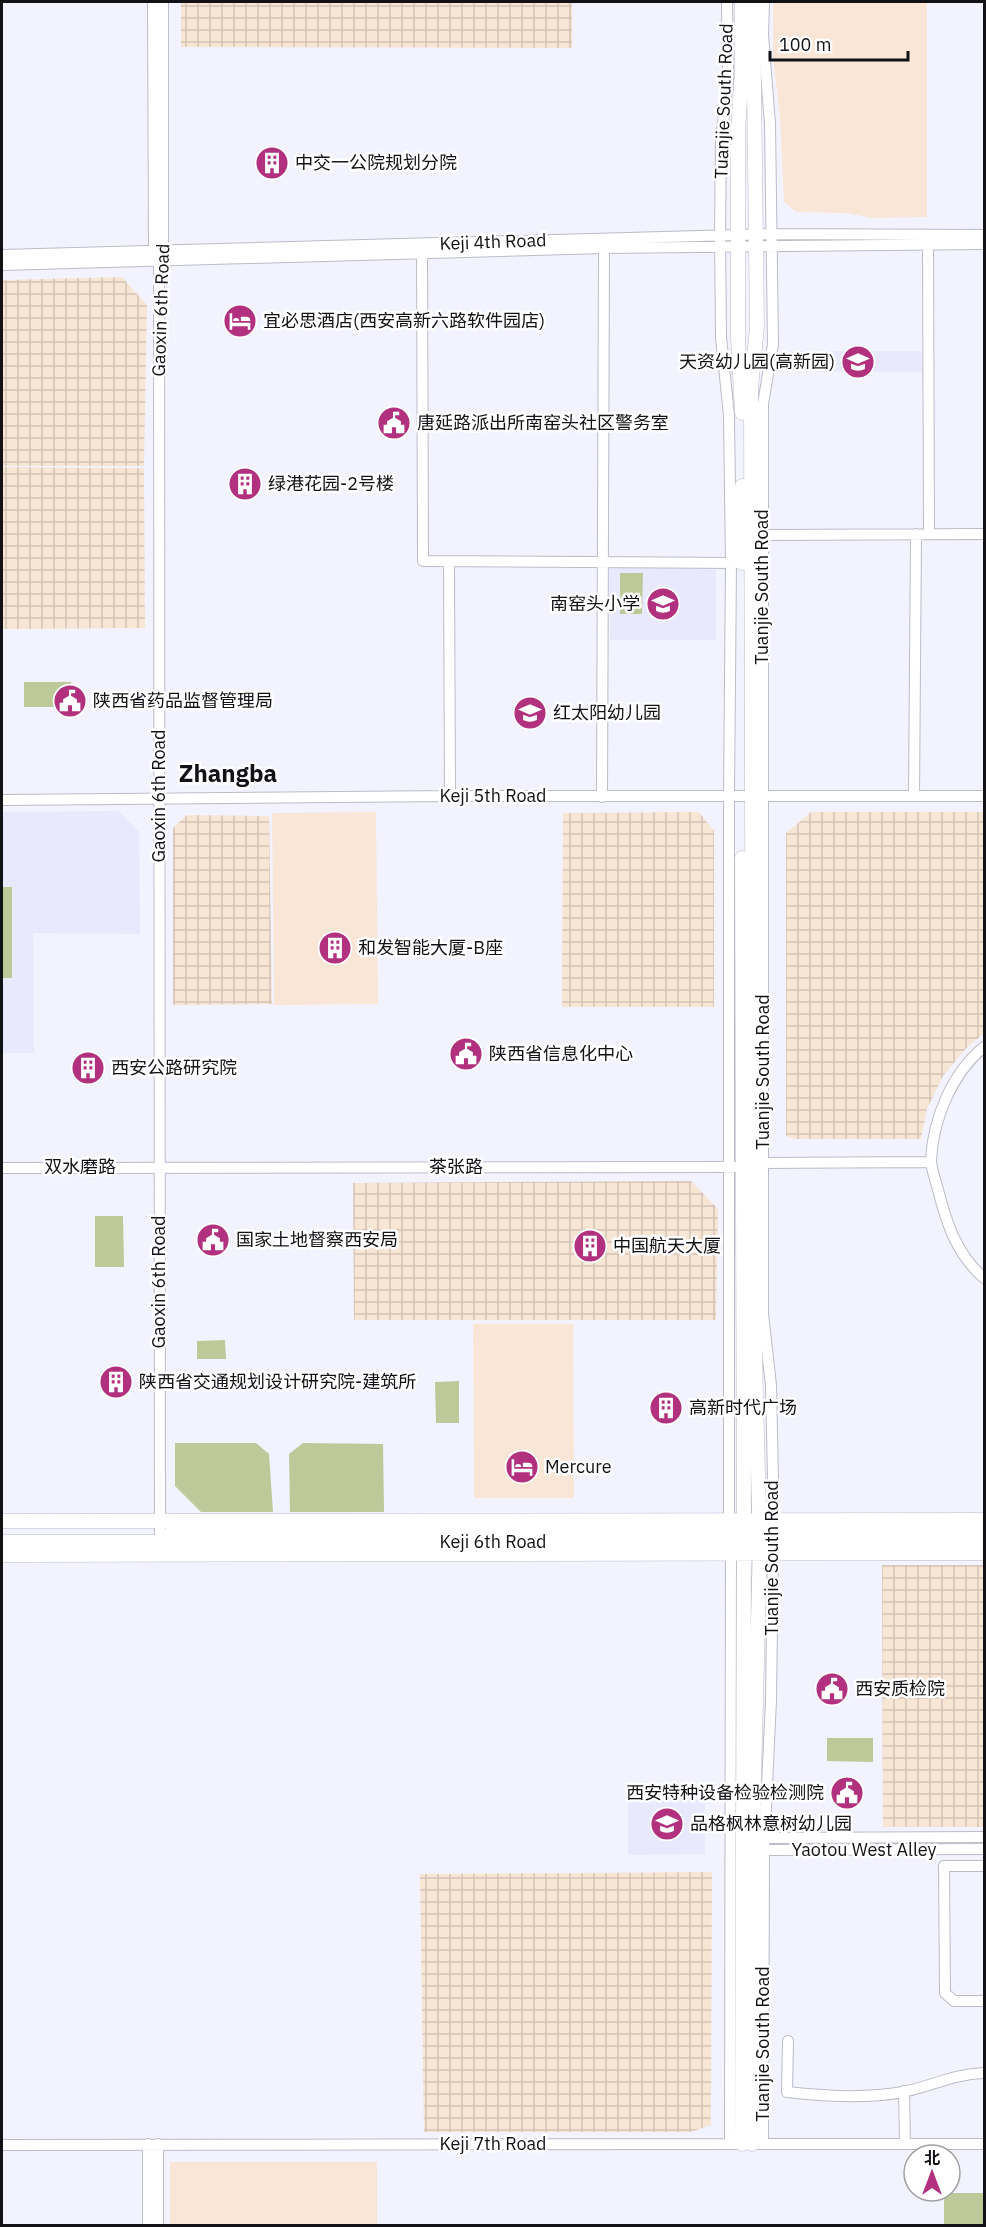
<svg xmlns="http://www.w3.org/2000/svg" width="986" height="2227" font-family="'IBM Plex Sans','Noto Sans SC',sans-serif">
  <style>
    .commercial { fill: #f9e6d6 }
    .industrial { fill: url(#industrial-grid) }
    .built { fill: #e8e9fd }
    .garden { fill: #bdc998 }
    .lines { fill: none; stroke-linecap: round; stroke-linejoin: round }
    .minor-casing { stroke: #bbbcc7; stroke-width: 12 }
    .major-casing { stroke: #bbbcc7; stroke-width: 15 }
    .minor { stroke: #fff; stroke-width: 10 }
    .major { stroke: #fff; stroke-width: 14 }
    .labels { text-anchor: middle; stroke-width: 5; stroke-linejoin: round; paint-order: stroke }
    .street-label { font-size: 18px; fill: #121216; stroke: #fff }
    .poi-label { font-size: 18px; fill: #121216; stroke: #fff; text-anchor: start }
    .district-label { font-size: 24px; font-weight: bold; fill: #121216; stroke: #fff }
  </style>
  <defs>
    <pattern id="industrial-grid" width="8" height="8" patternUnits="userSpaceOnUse" patternTransform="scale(1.5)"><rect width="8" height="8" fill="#f8e6d5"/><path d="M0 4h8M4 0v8" fill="none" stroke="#d4c4b6"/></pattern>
  </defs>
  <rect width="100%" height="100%" fill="#f2f3ff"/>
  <!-- commercial -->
  <path class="commercial" d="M773,2h154v215l-55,1 -25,-5 -51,-1 -12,-10 -4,-86 -7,-59z
    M376,812l2,192 -104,1 -2,-192z
    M473,1324h100l1,174h-100z
    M170,2162h207v63h-207z"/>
  <!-- industrial -->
  <path class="industrial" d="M181,2h391v46l-391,-1z
    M122,277l25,28 -3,161h-142v-186z
    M2,467l142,1 1,160 -143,1z
    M699,812l15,19v176h-152l1,-194z
    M811,812h173v222l-15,11 -26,31 -16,33 -6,30h-126l-9,-3v-303z
    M187,815l82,1 3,188 -99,1v-177z
    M691,1181l27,28 -2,111h-362l-1,-137z
    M882,1565h102v262h-101z
    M712,1872l-1,253 -20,7h-267l-4,-258z"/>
  <!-- built -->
  <path class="built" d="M795,351h127v21h-127z
    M609,568h107v72h-106z
    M118,811l21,21 1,102 -107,-1 1,120h-32v-241z
    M628,1794h77v60l-77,1z"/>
  <!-- garden -->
  <path class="garden" d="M620,573h23l-1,41h-22z
    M24,682h47v25h-47z
    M2,887h10v91h-10z
    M95,1216h28l1,51h-29z
    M225,1340l1,19h-29v-18z
    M459,1381v42h-23l-1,-41z
    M175,1443h81l13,11 4,58h-72l-26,-26z
    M303,1443l80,1 1,68h-94l-1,-58z
    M827,1738h46v24l-46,-1z
    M944,2193h40v32h-40z"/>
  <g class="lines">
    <defs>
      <path id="minor" d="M153,2l1,249 3,6
        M727,2l1,78 -7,60 -1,95 1,102 8,79 2,147 -2,234v730
        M764,2l-1,33 7,89 3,220 -10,60v910l8,71 3,141
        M928,243l1,291
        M422,247l1,314 315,2
        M2,255l768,-21 214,1
        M2,265l602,-17 380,-4
        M758,535l226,-1
        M449,562l1,234
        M914,796l2,-262
        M602,797l2,-549
        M2,800l448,-4h534
        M984,1047c-32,26 -51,72 -53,113 0,8 4,18 6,26 9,36 19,68 47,92
        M757,1163l174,-1
        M2,1168l734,-1
        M160,1548l-1,-1288 4,-9v-249
        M760,1838l224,-1
        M759,1850l225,-1
        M984,1866h-40l1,127 9,8h30
        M788,2041l-1,51c39,4 77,7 116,0 30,-6 49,-18 81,-19
        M904,2091l1,53
        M158,2144v82
        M730,2144l1,-598
        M757,2144h227
        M763,2144l1,-294 7,-150 2,-152
        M2,2145l733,-1
        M148,2226v-82"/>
      <path id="major" d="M742,2v68l-4,61v207l4,75
        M742,563v-77
        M742,858l2,684 -2,602
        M2,1521l982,-1
        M171,1533l813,-1
        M2,1542l982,-1
        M2,1555l982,-2
        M752,2144l2,-364 6,-238 -4,-140 -3,-212 -2,-802 6,-61 -4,-325"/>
    </defs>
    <!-- minor casing -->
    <use href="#minor" class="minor-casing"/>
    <!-- major casing -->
    <use href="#major" class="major-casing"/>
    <!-- minor -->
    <use href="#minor" class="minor"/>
    <!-- major -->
    <use href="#major" class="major"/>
  </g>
  <!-- icons -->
  <defs>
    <symbol id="building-disc" viewBox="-11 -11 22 22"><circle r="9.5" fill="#b1317e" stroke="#fff"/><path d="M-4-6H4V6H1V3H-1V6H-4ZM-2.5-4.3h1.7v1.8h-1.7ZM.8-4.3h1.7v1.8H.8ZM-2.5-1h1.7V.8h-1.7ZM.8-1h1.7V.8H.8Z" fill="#fff"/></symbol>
    <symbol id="hotel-disc" viewBox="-11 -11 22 22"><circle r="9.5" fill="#b1317e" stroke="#fff"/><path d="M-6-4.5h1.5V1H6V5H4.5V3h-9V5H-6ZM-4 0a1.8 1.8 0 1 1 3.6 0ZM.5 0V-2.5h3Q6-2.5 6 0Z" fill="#fff"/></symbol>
    <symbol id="school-disc" viewBox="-11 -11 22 22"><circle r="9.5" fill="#b1317e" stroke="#fff"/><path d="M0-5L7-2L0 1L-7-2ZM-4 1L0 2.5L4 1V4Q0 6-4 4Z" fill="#fff"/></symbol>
    <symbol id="civic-disc" viewBox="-11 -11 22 22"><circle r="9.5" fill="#b1317e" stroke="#fff"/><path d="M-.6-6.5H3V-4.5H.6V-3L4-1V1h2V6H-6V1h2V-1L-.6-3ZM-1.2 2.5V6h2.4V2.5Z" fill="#fff"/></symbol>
  </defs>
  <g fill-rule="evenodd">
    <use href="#building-disc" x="253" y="144" width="38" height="38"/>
    <use href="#hotel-disc" x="221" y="302" width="38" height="38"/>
    <use href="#school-disc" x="839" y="343" width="38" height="38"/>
    <use href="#civic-disc" x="375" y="404" width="38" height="38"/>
    <use href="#building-disc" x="226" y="465" width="38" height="38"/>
    <use href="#school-disc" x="644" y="585" width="38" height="38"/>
    <use href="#civic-disc" x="51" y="682" width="38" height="38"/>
    <use href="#school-disc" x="511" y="694" width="38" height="38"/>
    <use href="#building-disc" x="316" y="929" width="38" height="38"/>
    <use href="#civic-disc" x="447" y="1035" width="38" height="38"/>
    <use href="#building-disc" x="69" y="1049" width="38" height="38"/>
    <use href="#civic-disc" x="194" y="1221" width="38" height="38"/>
    <use href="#building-disc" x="571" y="1227" width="38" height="38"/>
    <use href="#building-disc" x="97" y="1363" width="38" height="38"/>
    <use href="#building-disc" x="647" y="1389" width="38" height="38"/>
    <use href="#hotel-disc" x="503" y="1448" width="38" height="38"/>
    <use href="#civic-disc" x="813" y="1670" width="38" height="38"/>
    <use href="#civic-disc" x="828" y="1774" width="38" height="38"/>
    <use href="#school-disc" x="648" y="1805" width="38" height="38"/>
  </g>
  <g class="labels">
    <!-- street labels -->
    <g class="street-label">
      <text transform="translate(724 101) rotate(-88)" y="6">Tuanjie South Road</text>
      <text transform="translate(493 242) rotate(-2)" y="6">Keji 4th Road</text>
      <text transform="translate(161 310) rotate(-88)" y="6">Gaoxin 6th Road</text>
      <text transform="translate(762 587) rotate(-90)" y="6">Tuanjie South Road</text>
      <text transform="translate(159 796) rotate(-90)" y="6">Gaoxin 6th Road</text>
      <text x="493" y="802">Keji 5th Road</text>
      <text transform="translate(763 1072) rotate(-90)" y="6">Tuanjie South Road</text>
      <text x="80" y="1173">双水磨路</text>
      <text x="456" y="1173">茶张路</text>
      <text transform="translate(159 1282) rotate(-90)" y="6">Gaoxin 6th Road</text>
      <text x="493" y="1548">Keji 6th Road</text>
      <text transform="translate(772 1558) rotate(-90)" y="6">Tuanjie South Road</text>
      <text x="864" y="1856">Yaotou West Alley</text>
      <text transform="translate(763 2044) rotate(-90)" y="6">Tuanjie South Road</text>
      <text x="493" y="2150">Keji 7th Road</text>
    </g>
    <!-- poi labels -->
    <g class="poi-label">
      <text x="295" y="169">中交一公院规划分院</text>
      <text x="263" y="327">宜必思酒店(西安高新六路软件园店)</text>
      <text x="835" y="368" text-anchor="end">天资幼儿园(高新园)</text>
      <text x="417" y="429">唐延路派出所南窑头社区警务室</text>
      <text x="268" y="490">绿港花园-2号楼</text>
      <text x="640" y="610" text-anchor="end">南窑头小学</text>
      <text x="93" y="707">陕西省药品监督管理局</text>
      <text x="553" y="719">红太阳幼儿园</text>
      <text x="358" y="954">和发智能大厦-B座</text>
      <text x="489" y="1060">陕西省信息化中心</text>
      <text x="111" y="1074">西安公路研究院</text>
      <text x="236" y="1246">国家土地督察西安局</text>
      <text x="613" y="1252">中国航天大厦</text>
      <text x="139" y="1388">陕西省交通规划设计研究院-建筑所</text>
      <text x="689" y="1414">高新时代广场</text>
      <text x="545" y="1473">Mercure</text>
      <text x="855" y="1695">西安质检院</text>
      <text x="824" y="1799" text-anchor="end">西安特种设备检验检测院</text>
      <text x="690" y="1830">品格枫林意树幼儿园</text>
    </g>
    <!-- district labels -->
    <g class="district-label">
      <text x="228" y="782">Zhangba</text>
    </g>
  </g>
  <!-- border -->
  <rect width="986" height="2227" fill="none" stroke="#121216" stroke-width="6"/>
  <!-- north arrow -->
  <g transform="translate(932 2173)"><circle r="28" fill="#ffffff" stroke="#a0a0a2" stroke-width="1.5"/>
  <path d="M0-4.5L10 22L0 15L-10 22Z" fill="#b1317e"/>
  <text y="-9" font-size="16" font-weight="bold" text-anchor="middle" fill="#121216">北</text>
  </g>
  <!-- scale -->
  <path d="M770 51v9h138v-9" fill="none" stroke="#121216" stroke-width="3"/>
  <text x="779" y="51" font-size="18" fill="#121216" stroke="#ffffff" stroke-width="4.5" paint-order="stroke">100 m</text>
</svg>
